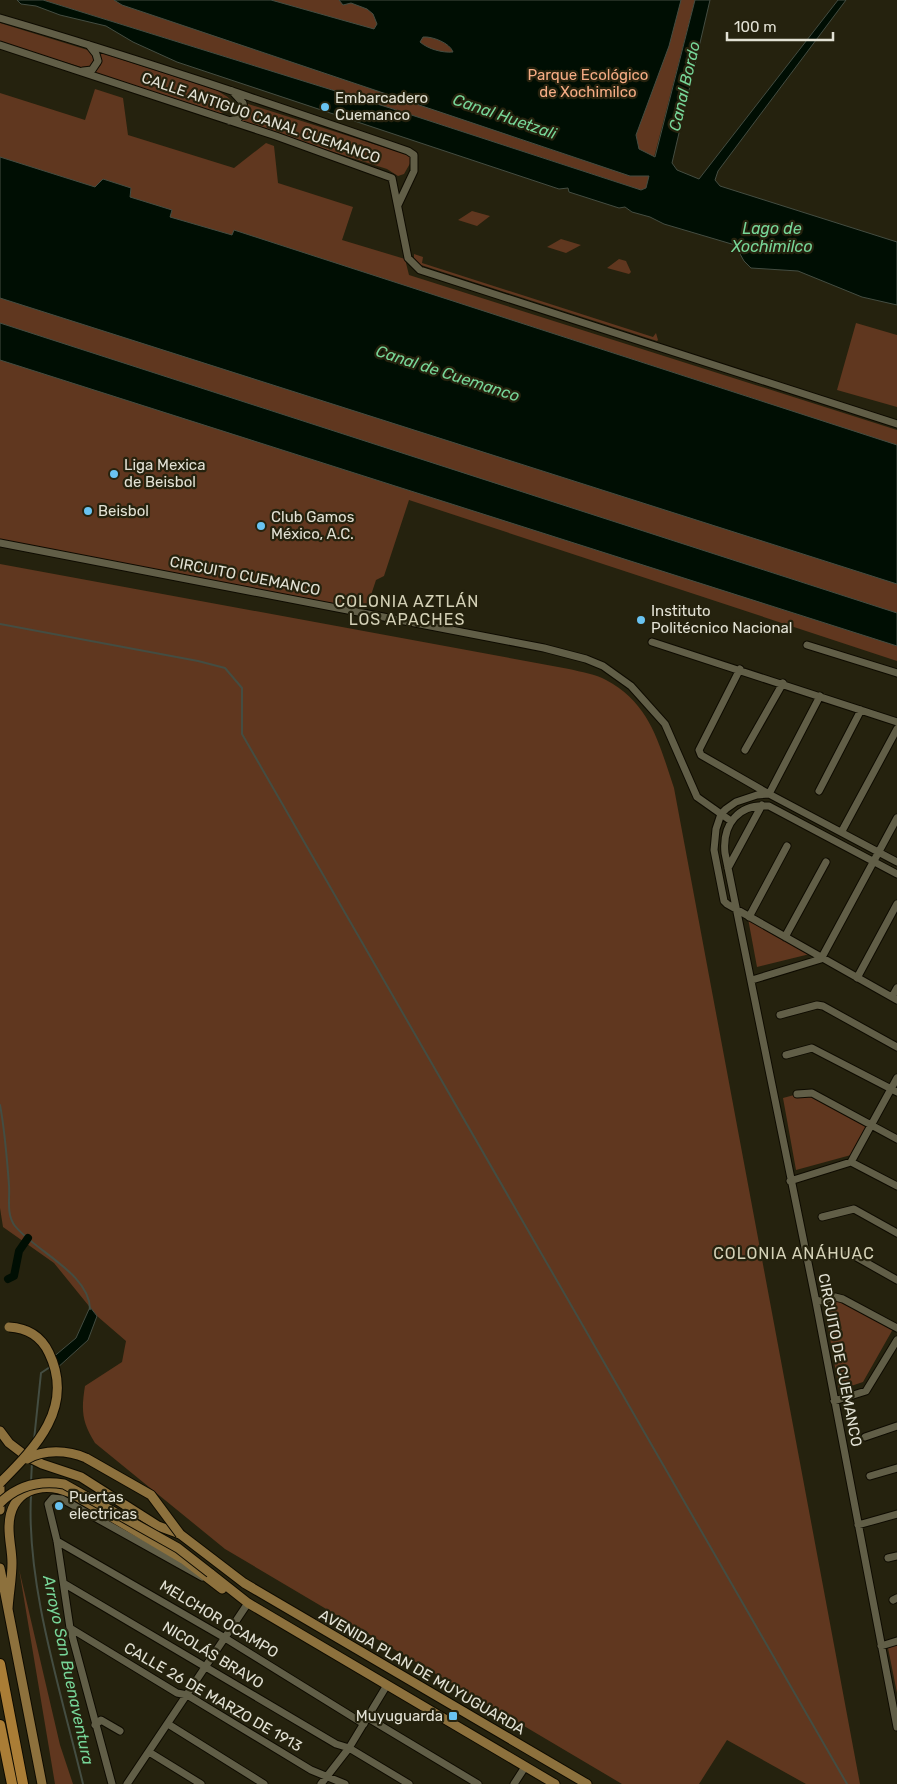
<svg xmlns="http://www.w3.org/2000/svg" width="897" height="1784" font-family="Rubik,sans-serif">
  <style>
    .green { fill: #60371f }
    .water { fill: #000e03; stroke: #444d42; fill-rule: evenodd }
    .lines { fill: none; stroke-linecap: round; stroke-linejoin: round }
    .stream { stroke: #444d42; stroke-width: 2 }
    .canal { stroke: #000e03; stroke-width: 8 }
    .minor-casing { stroke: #0e0b00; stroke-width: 9 }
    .major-casing { stroke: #0e0b00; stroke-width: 11 }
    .highway-casing { stroke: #0e0b00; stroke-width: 12 }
    .minor { stroke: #615e47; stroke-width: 7 }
    .major { stroke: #8d713d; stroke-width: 9 }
    .highway { stroke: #aa7d36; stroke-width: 10 }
    .major-bridge-casing { stroke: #0e0b00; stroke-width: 11; stroke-linecap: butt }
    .major-bridge { stroke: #8d713d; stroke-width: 9 }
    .poi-dot { fill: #69c3f1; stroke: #25220e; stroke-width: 2 }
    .labels { text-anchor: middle; stroke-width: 4.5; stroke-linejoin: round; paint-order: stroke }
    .park-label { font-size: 15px; fill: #f6ad85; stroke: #25220e }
    .poi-label { font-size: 15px; fill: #e2e1d4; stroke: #25220e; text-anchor: start }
    .street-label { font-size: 15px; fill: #e2e1d4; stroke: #25220e }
    .water-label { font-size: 16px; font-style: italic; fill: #77d698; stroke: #25220e }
    .neighbourhood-label { font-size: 16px; letter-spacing: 1px; fill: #d4d1b7; stroke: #25220e }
  </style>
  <rect width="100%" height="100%" fill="#25220e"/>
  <!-- green -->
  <path class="green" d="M43,0h652l-49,188 -5,2 -251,-82z
    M0,23l91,28 4,13 -3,4h-8l-84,-26z
    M98,52l118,38c10,6 25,12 11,23h-8l-126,-41 8,-7z
    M95,89l28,9 5,37 106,33 32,-25 8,3 4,37 75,24 -11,33 63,19 4,16 488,155v231l-488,-161 -25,76 -8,4 -10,30 -366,-69v-448l85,27z
    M245,103l163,52 4,5 -8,14 -6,2 -11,-7 -149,-47z
    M472,211l18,5 -13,10 -19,-6z
    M561,239l20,6 -15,8 -19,-6z
    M414,254l9,3 -1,6 231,74 3,-4 2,7 -1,1 -239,-77 -4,-4z
    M619,259l7,2 5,11 -2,2 -22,-6z
    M856,323l41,12v72l-60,-17z
    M0,564l569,105c12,3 27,5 37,11 45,24 53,64 68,108l186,996h-54l-79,-44 -28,44h-77l-397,-235 -130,-106c-13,-21 -14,-32 -10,-57l37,-24 4,-21 -29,-25 -43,-53 -51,-36 -3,-19z
    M747,913l71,39 -61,15z
    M809,1091l59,34 -17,30 -55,15 -13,-72z
    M840,1300l53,29 -30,53 -24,8 -15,-86z
    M19,1569l41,176 13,39h-18z
    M897,1645v48l-9,-45z"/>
  <!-- water -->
  <path class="water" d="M17,0h26l347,108 251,82 5,-2 3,-12h-19l-508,-171 -8,-5h157l103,29 3,-5 -4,-10 -6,-5 -16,-6 -8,2 -4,-5h342l-12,46 -33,89 3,14 16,8 40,-157h15l-38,163 5,7 22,9 139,-179h8l-128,171 -3,9 5,6 177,56v63l-35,-8 -64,-26 -47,-3 -7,-7 -9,-16 -71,-21 -14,-7 -18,-5 -7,-5 -6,1 -50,-16 -1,-4 -9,1 -382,-127 -44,-20 -27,-16 -46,-11 -24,-9 -15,-2zM423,37c9,-1 27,6 30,15 -11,1 -25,-3 -33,-10z
    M0,157l95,30 8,-8 28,9 -1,9 42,13 -2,7 62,18 2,-5 663,215v139l-897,-286z
    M0,323l897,290v33l-897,-286z
    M90,1307l7,9 -9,24 -32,29 -5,-10 25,-21z"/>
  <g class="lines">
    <!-- stream -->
    <path class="stream" d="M0,624l198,37 27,7 17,20v46l605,1050
      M0,1105c5,26 7,54 9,80 1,14 -3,29 6,41 20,25 75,48 75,83
      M34,1440l7,-67 9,-6
      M31,1482l1,-20
      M31,1495c-5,91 31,200 52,289"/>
    <!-- canal -->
    <path class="canal" d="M8,1279l6,-3 5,-25 9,-13"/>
    <defs>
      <path id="minor" d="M0,18c137,40 272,86 408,133l6,4v16l-16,34
        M0,45l276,91 116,42 16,80 12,12 477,154
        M83,71l9,-1 6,-9 -2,-7 -7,-9
        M229,121l9,-2 6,-10 -1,-6 -11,-12
        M0,543l544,105 42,11 17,7 28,20 34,38 32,73 34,24
        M652,642l245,80
        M807,645l90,28
        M740,669l-41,81 2,5 68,39 51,-98
        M745,750l38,-67
        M819,791l42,-81
        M842,831l55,-102
        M897,862l-128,-68 -12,1 -21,7 -10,7 -5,5 -5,15 -2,21 10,51 3,3 170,96
        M728,868l34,-63
        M897,874l-128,-68c-30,-3 -47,18 -44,47l91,449 81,425
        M749,917l38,-71
        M785,937l41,-75
        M857,978l40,-74
        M752,980l69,-21 76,-141
        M892,997l5,-9
        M780,1015l37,-10 6,1 74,41
        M786,1055l26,-7 85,44
        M797,1094l15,-1 85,46
        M851,1162l46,-84
        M790,1181l61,-19 46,24
        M822,1217l32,-8 43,24
        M828,1255l23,-1 46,26
        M816,1302l19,-5 8,2 54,29
        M834,1401l32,-10 31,-51
        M865,1437l32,-11
        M870,1476l27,-8
        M858,1525l39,-11
        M57,1541l168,97 139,86
        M888,1558l9,-2
        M65,1584l271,160 13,4 60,36
        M893,1600l4,-2
        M70,1628l107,65 10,2 124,75 34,14
        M881,1646l16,-5
        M368,1718l110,66
        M168,1724l96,60
        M95,1725l6,-5 19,11
        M149,1752l52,32
        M112,1784l-42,-156 -13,-87 -9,-37 5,-6 9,1 140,78
        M127,1784l121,-181
        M321,1784l28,-36 38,-63
        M514,1784l11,-17"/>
      <path id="major" d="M0,1431l9,12 17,13 16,8 39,13 77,49 22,8 64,49 343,201
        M0,1480v30
        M0,1568l42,216
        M210,1573l38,30 307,181
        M8,1609c1,-16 4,-31 4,-46 0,-12 -3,-23 -3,-35 0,-38 32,-48 62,-35l112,66 39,30"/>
      <path id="highway" d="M0,1664l23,120
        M0,1725l12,59"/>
    </defs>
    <!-- minor casing -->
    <use href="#minor" class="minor-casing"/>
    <!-- major casing -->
    <use href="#major" class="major-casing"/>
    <!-- highway casing -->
    <use href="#highway" class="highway-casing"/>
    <!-- minor -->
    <use href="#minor" class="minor"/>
    <!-- major -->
    <use href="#major" class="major"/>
    <!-- highway -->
    <use href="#highway" class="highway"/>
    <defs>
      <path id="major-bridge" d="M27,1459c17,-10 41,-9 59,-1l65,37 29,39
        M0,1483c36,-36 75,-76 49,-130 -8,-17 -21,-25 -40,-26
        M0,1503c18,-18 39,-23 64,-19l114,64 32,25"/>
    </defs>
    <!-- major-bridge casing -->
    <use href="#major-bridge" class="major-bridge-casing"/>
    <!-- major-bridge -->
    <use href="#major-bridge" class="major-bridge"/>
  </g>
  <!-- markers -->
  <g class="poi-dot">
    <circle cx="325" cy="107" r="5"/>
    <circle cx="114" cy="474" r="5"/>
    <circle cx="88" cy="511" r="5"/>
    <circle cx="261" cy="526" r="5"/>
    <circle cx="641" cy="620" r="5"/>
    <circle cx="59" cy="1506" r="5"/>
    <rect x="448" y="1711" width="10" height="10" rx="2.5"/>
  </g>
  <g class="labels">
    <!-- park labels -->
    <g class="park-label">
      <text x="588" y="80">Parque Ecológico<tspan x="588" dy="17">de Xochimilco</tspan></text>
    </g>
    <!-- poi labels -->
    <g class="poi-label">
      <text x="335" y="103">Embarcadero<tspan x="335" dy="17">Cuemanco</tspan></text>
      <text x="124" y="470">Liga Mexica<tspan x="124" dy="17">de Beisbol</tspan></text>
      <text x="98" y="516">Beisbol</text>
      <text x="271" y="522">Club Gamos<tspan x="271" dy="17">México, A.C.</tspan></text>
      <text x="651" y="616">Instituto<tspan x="651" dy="17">Politécnico Nacional</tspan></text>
      <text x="69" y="1502">Puertas<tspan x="69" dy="17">electricas</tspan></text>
      <text x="443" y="1721" text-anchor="end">Muyuguarda</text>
    </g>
    <!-- street labels -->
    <g class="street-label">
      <text transform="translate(261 118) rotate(19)" y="5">CALLE ANTIGUO CANAL CUEMANCO</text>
      <text transform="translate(245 576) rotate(11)" y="5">CIRCUITO CUEMANCO</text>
      <text transform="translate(840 1360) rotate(79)" y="5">CIRCUITO DE CUEMANCO</text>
      <text transform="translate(219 1619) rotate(31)" y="5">MELCHOR OCAMPO</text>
      <text transform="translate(213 1655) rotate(31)" y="5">NICOLÁS BRAVO</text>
      <text transform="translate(422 1672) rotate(30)" y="5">AVENIDA PLAN DE MUYUGUARDA</text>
      <text transform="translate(213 1697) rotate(30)" y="5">CALLE 26 DE MARZO DE 1913</text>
    </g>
    <!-- water labels -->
    <g class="water-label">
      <text transform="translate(684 86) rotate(-77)" y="6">Canal Bordo</text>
      <text transform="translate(505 116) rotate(19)" y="6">Canal Huetzali</text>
      <text x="772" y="234">Lago de<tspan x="772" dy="18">Xochimilco</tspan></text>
      <text transform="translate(448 373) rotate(18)" y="6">Canal de Cuemanco</text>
      <text transform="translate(69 1670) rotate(78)" y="6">Arroyo San Buenaventura</text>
    </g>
    <!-- neighbourhood labels -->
    <g class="neighbourhood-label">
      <text x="407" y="607">COLONIA AZTLÁN<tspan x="407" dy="18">LOS APACHES</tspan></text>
      <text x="794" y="1259">COLONIA ANÁHUAC</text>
    </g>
  </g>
  <!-- scale -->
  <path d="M727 32v8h106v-8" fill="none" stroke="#e2e1d4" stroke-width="2.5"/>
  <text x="734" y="32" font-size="15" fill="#e2e1d4" stroke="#25220e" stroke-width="4" paint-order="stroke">100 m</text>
</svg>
